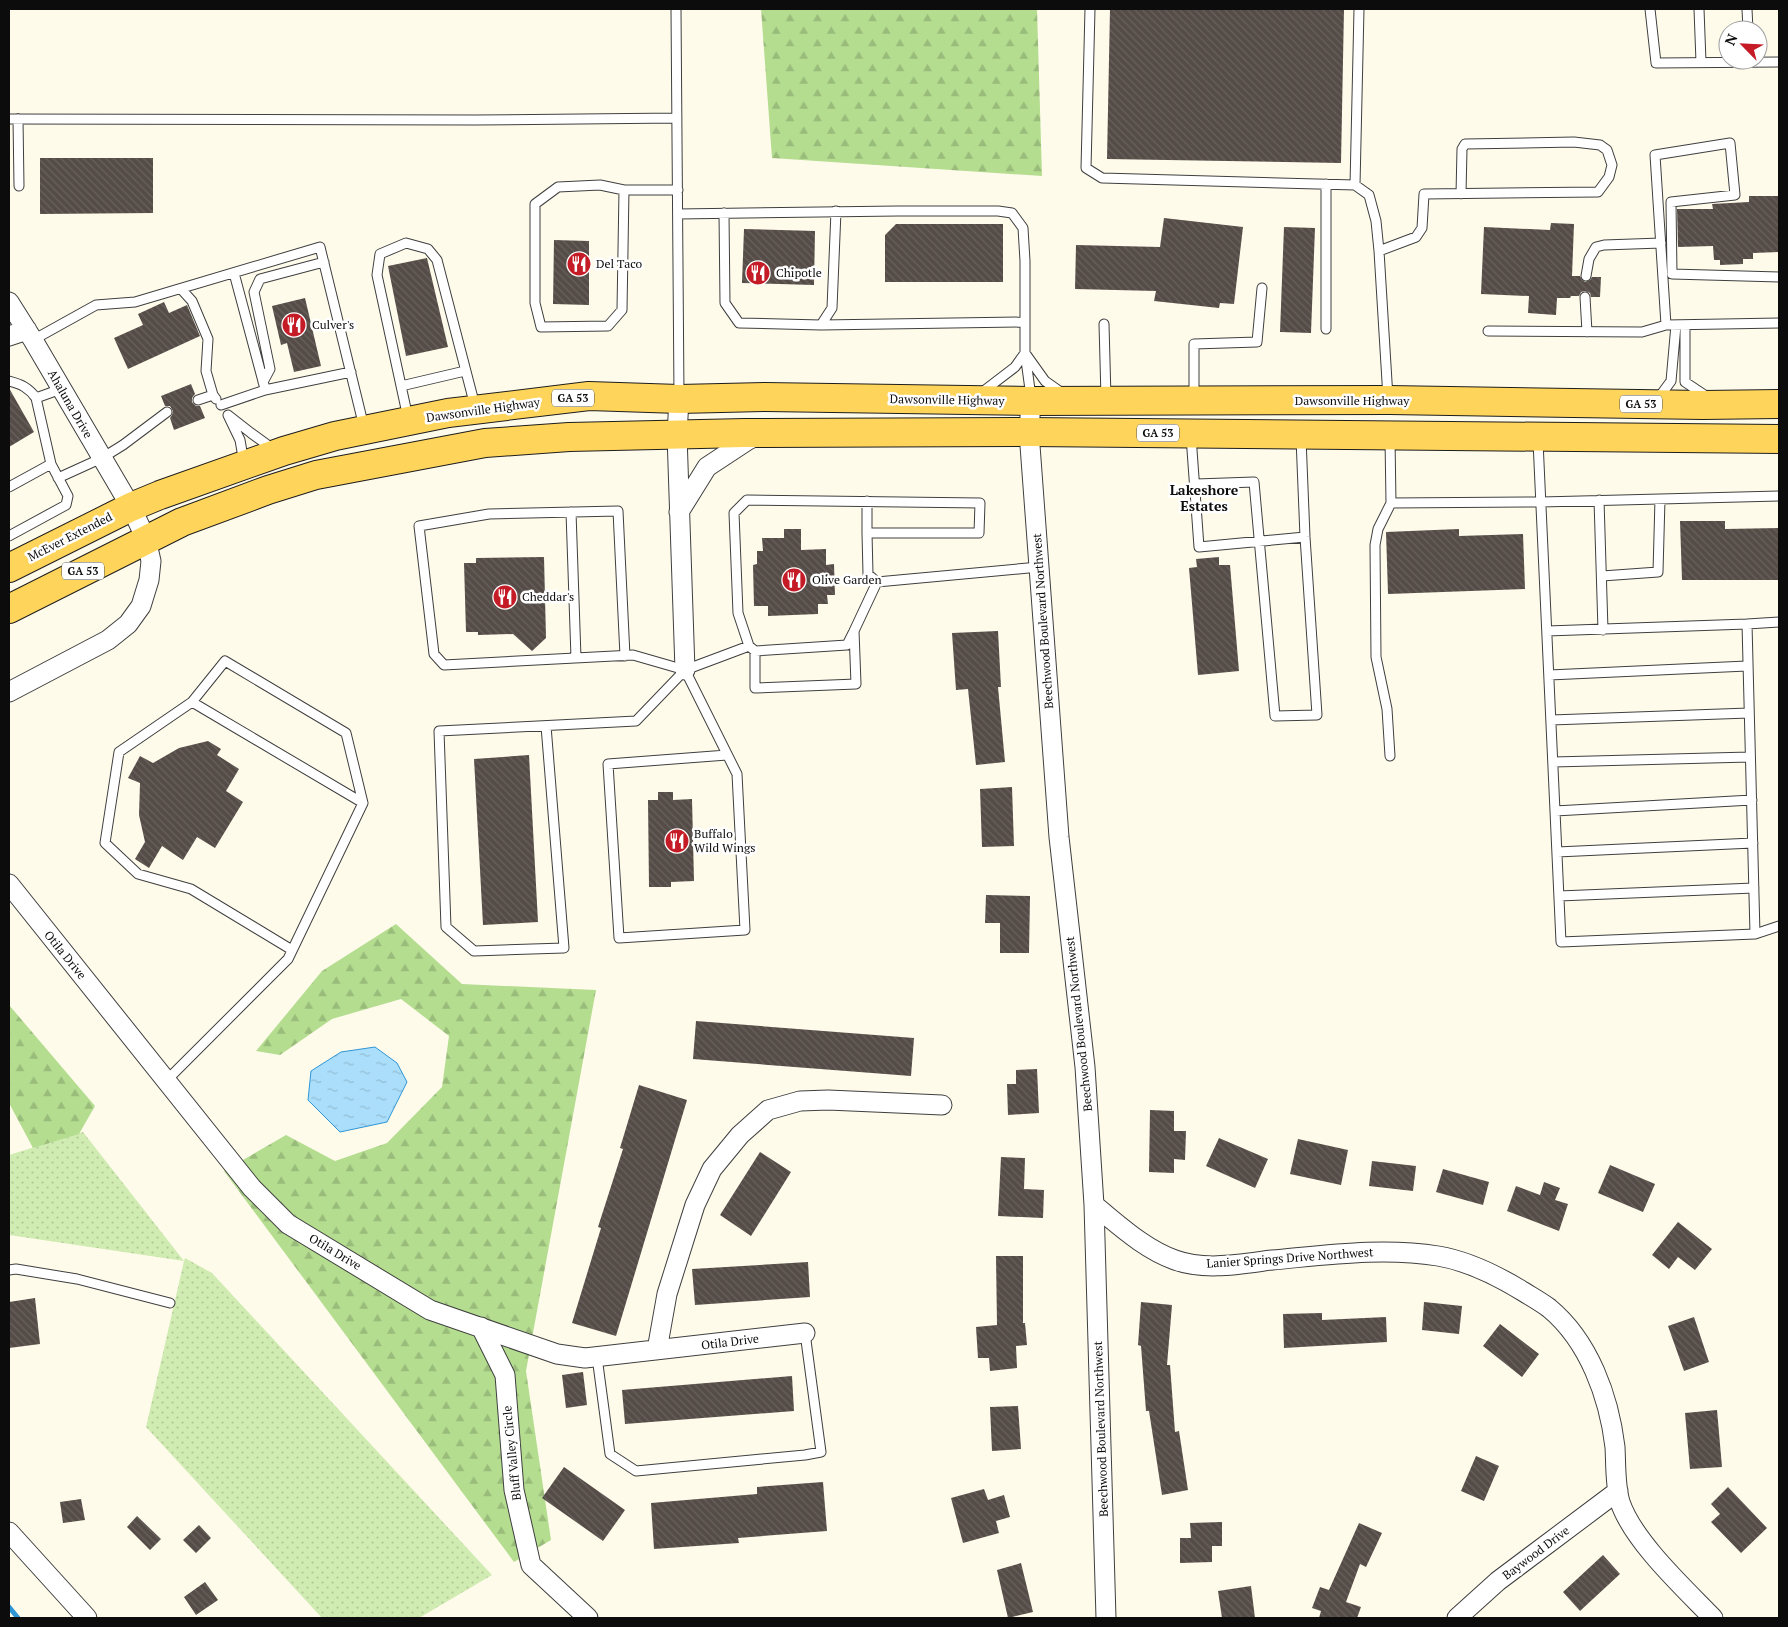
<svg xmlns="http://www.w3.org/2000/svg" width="1788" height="1627" font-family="'PT Serif',serif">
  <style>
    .grass { fill: url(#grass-dots) }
    .forest { fill: url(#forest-firs) }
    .water { fill: url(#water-ripples); stroke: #2e96d6 }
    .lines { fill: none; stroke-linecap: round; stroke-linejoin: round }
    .stream { stroke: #2e96d6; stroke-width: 5 }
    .building { fill: url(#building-back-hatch) }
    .lane-casing { stroke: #3f3f3f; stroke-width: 11 }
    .street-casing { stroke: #3f3f3f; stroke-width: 21 }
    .primary-casing { stroke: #1d1d1d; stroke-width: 30 }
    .lane { stroke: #fff; stroke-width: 9 }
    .street { stroke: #fff; stroke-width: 19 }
    .primary { stroke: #ffd45b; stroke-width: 28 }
    .labels { text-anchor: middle; stroke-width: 5; stroke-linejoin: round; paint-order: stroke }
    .shield { fill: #fff; stroke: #555; stroke-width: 1 }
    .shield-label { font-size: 11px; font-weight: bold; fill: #0c0c0c }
    .poi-label { font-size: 12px; fill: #0c0c0c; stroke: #fff; text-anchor: start }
    .street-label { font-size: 12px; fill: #0c0c0c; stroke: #fff }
    .neighbourhood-label { font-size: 14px; font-weight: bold; fill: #0c0c0c; stroke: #fff }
  </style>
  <defs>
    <pattern id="grass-dots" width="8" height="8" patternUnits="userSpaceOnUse" patternTransform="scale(1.25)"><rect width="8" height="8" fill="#d1ecb2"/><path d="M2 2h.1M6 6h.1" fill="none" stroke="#b2c998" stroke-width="1.8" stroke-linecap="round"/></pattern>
    <pattern id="forest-firs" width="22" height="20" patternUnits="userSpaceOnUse" patternTransform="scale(1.25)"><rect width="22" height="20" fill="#b4dd90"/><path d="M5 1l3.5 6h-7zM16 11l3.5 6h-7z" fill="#9abc7b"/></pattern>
    <pattern id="water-ripples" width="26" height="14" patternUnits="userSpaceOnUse" patternTransform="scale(1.25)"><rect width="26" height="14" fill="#abdefa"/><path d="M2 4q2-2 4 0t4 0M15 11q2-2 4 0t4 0" fill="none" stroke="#92bdd5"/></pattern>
    <pattern id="building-back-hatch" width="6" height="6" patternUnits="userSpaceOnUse" patternTransform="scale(1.25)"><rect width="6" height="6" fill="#554c47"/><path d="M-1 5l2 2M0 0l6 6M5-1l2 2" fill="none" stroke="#68615d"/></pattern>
  </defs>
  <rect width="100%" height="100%" fill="#fffbeb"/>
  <!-- grass -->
  <path class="grass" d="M83,1132l101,129 1,-3 27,15 280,302 -73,43h-97l-176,-191 38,-166 -175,-26v-80z"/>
  <!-- forest -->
  <path class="forest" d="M761,9h276l5,167 -270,-18z
    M396,924l66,60 134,6 -70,381 25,169 -37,22 -290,-391 62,-36 49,26 52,-18 55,-56 7,-51 -48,-37 -69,20 -52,36 -24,-4 66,-80z
    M9,1005l86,101 -16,28 -46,14 -24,-45z"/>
  <!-- water -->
  <path class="water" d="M375,1047l22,16 10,19 -20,40 -47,10 -32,-32 3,-29 30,-19z"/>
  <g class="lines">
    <!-- stream -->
    <path class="stream" d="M9,1607l9,11"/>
  </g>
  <!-- building -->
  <path class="building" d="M1110,9h234l-3,154 -234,-4z
    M40,158h113v55l-113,1z
    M1749,196h30v56l-26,1v6h-10v5l-23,1v-5h-6l-1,-14 -35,1 -1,-38h36l-1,-5 37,-2z
    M1164,218l79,9 -9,77 -14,-1 -1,5 -65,-7 2,-10 -81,-2 1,-44 84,2z
    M1551,223l23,1 -2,52h8l2,4 3,2 5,-2 2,-3h9l-1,20h-9l-1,-4 -5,-2 -4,1 -2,4h-8l-1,2h-13l-1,17 -28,-2 1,-17 -48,-2 3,-67 66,3z
    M896,224h107v58h-118v-47z
    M1284,227l31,1 -4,105 -31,-1z
    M744,229l71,2 -1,54 -72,-2z
    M554,240l35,1v64l-36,-1z
    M427,258l21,89 -42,9 -18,-90z
    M305,298l16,68 -27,6 -7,-29 -6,2 -9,-39z
    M164,302l5,11 18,-8 13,31 -72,33 -14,-31 29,-13 -5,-11z
    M191,384l4,10 -3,4v4l4,4h4l5,12 -31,12 -4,-12 2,-3 1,-4 -3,-5h-5l-4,-10z
    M9,388l25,44 -25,15z
    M1680,521h45v8l54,-1v52h-97z
    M784,529h17v21l25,-1v16l8,-1 1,31h-8l1,9h-10v10l-50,2v-10h-14l-1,-41 4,-1v-13h6l-1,-13h22z
    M1459,529v7l64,-2 2,55 -137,5 -2,-62z
    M544,557l2,81 -14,13 -19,-17 -35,1v-3h-12l-2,-69h12v-5z
    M1219,557v8h11l9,106 -41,4 -9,-107 8,-1 -1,-8z
    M998,631l3,56h-3l7,75 -29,3 -8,-76 -12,1 -4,-57z
    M208,741l13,8 -4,6 22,14 -13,22 17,11 -28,46 -18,-11 -14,23 -21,-14 -13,22 -14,-9 10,-17 -6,-27 1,-32 -12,-5 12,-22 13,7 26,-15z
    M529,755l9,167 -55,3 -9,-166z
    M1012,787l2,59 -32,1 -2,-58z
    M658,792h15v8l19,-1 2,82 -23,1v5h-22l-1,-87h10z
    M986,895l44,1 -1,57h-29v-30h-15z
    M696,1021l218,17 -3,38 -218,-17z
    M1037,1069l2,44 -31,2 -1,-31h9v-14z
    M639,1085l48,15 -71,236 -44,-13 29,-95 -3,-1 25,-78 -3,-1z
    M1150,1110l24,1v20h12l-1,29 -11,-1v14l-25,-1z
    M1219,1138l49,21 -13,29 -49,-22z
    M1298,1139l50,11 -7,35 -51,-11z
    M760,1152l31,20 -40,64 -31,-21z
    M1001,1157l24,1 -1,31 20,1 -1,28 -45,-2z
    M1372,1161l44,5 -3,25 -44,-5z
    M1610,1165l45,19 -12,28 -45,-19z
    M1443,1169l46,13 -6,23 -47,-13z
    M1544,1182l16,6 -5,12 13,4 -9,27 -52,-20 9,-25 24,9z
    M1678,1222l34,27 -17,21 -17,-13 -9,12 -17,-14z
    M996,1256h27v67h2l2,22 -11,1 1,22 -27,3 -1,-13h-11l-2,-31 21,-2z
    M808,1262l2,35 -115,8 -3,-36z
    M35,1298l5,46 -31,4v-46z
    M1141,1302l31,3 -5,60h3l5,67 4,-1 9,59 -26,5 -13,-84h-3l-5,-65 -3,-1z
    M1424,1302l38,4 -3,28 -37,-4z
    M1322,1313v7l64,-3 1,25 -103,6 -1,-34z
    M1694,1317l15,45 -25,9 -16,-45z
    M1500,1324l39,30 -17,23 -39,-31z
    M583,1372l4,33 -21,3 -4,-33z
    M792,1376l2,35 -169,13 -3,-34z
    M1018,1406l3,43 -29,2 -2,-44z
    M1717,1410l5,57 -32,2 -5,-56z
    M1476,1456l23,10 -15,35 -23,-10z
    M564,1467l61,43 -22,31 -61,-43z
    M823,1482l4,49 -89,7 1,5 -85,6 -3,-46 106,-9v-7z
    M1728,1487l39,41 -26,25 -30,-31 9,-8 -9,-10z
    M984,1489l4,11 16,-5 6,22 -14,4 3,12 -36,10 -12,-45z
    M81,1499l4,21 -22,3 -3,-21z
    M137,1516l24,23 -11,11 -23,-23z
    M1222,1522v24h-10v16l-32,1v-25h11l-1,-15z
    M1359,1523l23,10 -16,34 -6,-3 -14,38 15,5 -4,11h-38l2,-7 -9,-3 8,-21 9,3z
    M199,1525l12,13 -15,15 -13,-13z
    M1603,1555l17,19 -40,37 -17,-19z
    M1021,1563l12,49 -25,6 -11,-48z
    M205,1582l13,18 -22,15 -12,-18z
    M1251,1586l4,32h-33l-4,-27z"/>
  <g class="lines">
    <defs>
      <path id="lane" d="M676,9l3,387
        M1090,9l-4,159 16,10 253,7 14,10 7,26 3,30
        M1650,9l6,54 123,-1
        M1699,9l2,53
        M1747,9l1,21
        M9,119l466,1 202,-2
        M18,119l1,67
        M1355,185l4,-176
        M624,190l-2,120 -14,16 -67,1 -6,-24v-99l23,-17 42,-2 24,5h54
        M724,213l1,90 14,20 82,2 11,-17 4,-97
        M678,214l220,-3h100l14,2 11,15 2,33v92l6,44
        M234,273l30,112
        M1586,276l3,-17 7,-12 8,-2 57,-2
        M1779,277l-107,-3 -1,-72 64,-7 -5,-52 -75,12 11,170 113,-2
        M182,290l10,11 16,38 -2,32 7,24
        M1585,297l2,35
        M1104,324l2,74
        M821,325l204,-3
        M1685,325v57l24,16
        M1326,329v-145
        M1488,331l154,1 24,-7
        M33,340l63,-35 39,-3 185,-55 44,180
        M9,381c12,3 20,7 27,17
        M263,382l7,-13 -16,-77 6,-13 64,-17
        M401,386l64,-15
        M981,393l34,-26 10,-14 20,28 17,12
        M1194,398v-54l63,-2 5,-54
        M1388,398l-9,-147 37,-14 6,-9 2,-34 174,-2 11,-15 3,-12 -5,-15 -7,-5 -26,-3 -109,2 -3,5 -1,45
        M198,400l15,-5 3,4
        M1657,400l14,-19 5,-56
        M221,405l44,-15 86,-18
        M408,418l-31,-143 3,-21 26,-11 22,6 9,11 38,146
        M1191,436l8,111 106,-10
        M1390,439l1,64 150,-1 238,-6
        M1538,441l23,501 194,-8 24,-8
        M244,463l-4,-23 -12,-25 23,18 22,16
        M58,478l44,-20 21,-13 44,-33
        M1196,484l58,-2 21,234 42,-1 -12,-178 -4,-99
        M9,487l42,-23
        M1599,500l4,130
        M571,512l5,146
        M867,533v-32
        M9,536l57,-31 2,-9 -17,-32 -15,-66 25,-9
        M1602,576l56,-4 2,-73
        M1747,624l32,-2
        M1547,631l200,-7 8,310
        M749,646l6,5v37l101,-4 -2,-53 23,-49
        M755,651l92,-6 6,-12
        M625,656l-7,-145 -129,3 -70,12 15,128 10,11 189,-10 52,15 52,104 8,156 -126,8 -11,-174 119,-9
        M1549,675l198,-9
        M192,702l33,-41 121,72 17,70
        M1551,720l198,-7
        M546,726l18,222 -90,3 -28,-24 -7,-196 197,-10 49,-51 64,-24 -11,-33 -4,-100 13,-13 233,3 -1,30h-112l1,41 9,8 162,-15
        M1390,756l-3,-47 -11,-52 -1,-112 3,-16 13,-26
        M1553,762l197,-5
        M1555,811l197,-11
        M1557,852l196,-9
        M1559,896l195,-8
        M166,1081l122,-122 75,-156 -171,-101 -73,50 -14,91 33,31 53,15 101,61
        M9,1270l7,-1 61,10 93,24
        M597,1357l13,97 26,17 169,-16 16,-3 -16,-119"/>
      <path id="street" d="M9,302l24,38 98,167 15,32 5,22 -2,19 -8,26 -13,18 -20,16 -99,52
        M9,336l18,-6
        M679,399l-2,36 8,235
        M1031,401l-2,31 30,405 26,230 9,138 12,413
        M679,512l28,-45 41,-27 11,-5
        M9,884l243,304 36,36 142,86 127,44 28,4 220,-25
        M1094,1205c25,20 50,44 81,55 30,11 66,4 97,0 55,-5 111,-13 166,-4 30,5 60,20 86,36 8,5 17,10 25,16 40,33 60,89 66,139 1,18 0,38 5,55 13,39 64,86 93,116
        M481,1327l24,48 9,115 17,75 57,53
        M657,1350l10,-56 28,-89 17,-36 28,-34 28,-25 32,-9 28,-1 114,5
        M9,1532l78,86
        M1457,1618l41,-37 120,-90"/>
      <path id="primary" d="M9,568l122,-61 29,-12 124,-44 51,-15 113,-23 141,-17 90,3 86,-2 266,4 358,-1 314,5 76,-1
        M9,609l173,-87 86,-32 48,-15 169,-32 84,-6 176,-4 284,-1 750,7"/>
    </defs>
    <!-- lane casing -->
    <use href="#lane" class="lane-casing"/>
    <!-- street casing -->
    <use href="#street" class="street-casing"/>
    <!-- primary casing -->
    <use href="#primary" class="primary-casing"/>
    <!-- lane -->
    <use href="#lane" class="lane"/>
    <!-- street -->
    <use href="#street" class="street"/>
    <!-- primary -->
    <use href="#primary" class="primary"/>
  </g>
  <!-- icons -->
  <defs>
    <symbol id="restaurant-disc" viewBox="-11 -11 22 22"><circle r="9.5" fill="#c41b27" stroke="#fff"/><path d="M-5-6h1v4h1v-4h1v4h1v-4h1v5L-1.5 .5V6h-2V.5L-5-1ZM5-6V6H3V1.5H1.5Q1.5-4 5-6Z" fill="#fff"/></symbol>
  </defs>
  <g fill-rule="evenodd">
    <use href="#restaurant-disc" x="565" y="250" width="28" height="28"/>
    <use href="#restaurant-disc" x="744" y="259" width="28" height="28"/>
    <use href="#restaurant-disc" x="280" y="311" width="28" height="28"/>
    <use href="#restaurant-disc" x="780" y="566" width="28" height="28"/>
    <use href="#restaurant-disc" x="491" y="583" width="28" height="28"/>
    <use href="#restaurant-disc" x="663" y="827" width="28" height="28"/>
  </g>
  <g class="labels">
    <!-- shield labels -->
    <g class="shield">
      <rect x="552" y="389.5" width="42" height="17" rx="4"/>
      <rect x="1620" y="395.5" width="42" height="17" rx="4"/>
      <rect x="1137" y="424.5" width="42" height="17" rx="4"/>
      <rect x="62" y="562.5" width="42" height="17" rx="4"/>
    </g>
    <g class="shield-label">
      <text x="573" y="402">GA 53</text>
      <text x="1641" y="408">GA 53</text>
      <text x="1158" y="437">GA 53</text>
      <text x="83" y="575">GA 53</text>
    </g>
    <!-- poi labels -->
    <g class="poi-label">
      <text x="596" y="268">Del Taco</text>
      <text x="776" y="277">Chipotle</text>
      <text x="312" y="329">Culver's</text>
      <text x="812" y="584">Olive Garden</text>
      <text x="522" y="601">Cheddar's</text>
      <text x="694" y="838">Buffalo<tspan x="694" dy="14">Wild Wings</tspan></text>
    </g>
    <!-- street labels -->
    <g class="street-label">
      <text transform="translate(947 400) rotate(1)" y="4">Dawsonville Highway</text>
      <text x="1352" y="405">Dawsonville Highway</text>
      <text transform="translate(70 404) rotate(60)" y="4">Ahaluna Drive</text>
      <text transform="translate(483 410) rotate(-8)" y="4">Dawsonville Highway</text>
      <text transform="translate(70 537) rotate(-27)" y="4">McEver Extended</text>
      <text transform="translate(1043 621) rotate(-94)" y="4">Beechwood Boulevard Northwest</text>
      <text transform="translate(65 955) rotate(51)" y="4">Otila Drive</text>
      <text transform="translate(1079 1024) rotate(-96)" y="4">Beechwood Boulevard Northwest</text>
      <text transform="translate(335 1252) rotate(31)" y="4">Otila Drive</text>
      <text transform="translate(1290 1258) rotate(-4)" y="4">Lanier Springs Drive Northwest</text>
      <text transform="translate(730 1342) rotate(-7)" y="4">Otila Drive</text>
      <text transform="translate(1101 1429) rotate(-92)" y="4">Beechwood Boulevard Northwest</text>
      <text transform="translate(512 1453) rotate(-96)" y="4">Bluff Valley Circle</text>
      <text transform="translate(1536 1553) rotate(-37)" y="4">Baywood Drive</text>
    </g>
    <!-- neighbourhood labels -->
    <g class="neighbourhood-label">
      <text x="1204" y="495">Lakeshore<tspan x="1204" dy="16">Estates</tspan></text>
    </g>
  </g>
  <!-- border -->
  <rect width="1788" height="1627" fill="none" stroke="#0c0c0c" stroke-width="20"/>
  <!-- north arrow -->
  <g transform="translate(1743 45) rotate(294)"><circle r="24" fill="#ffffff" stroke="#9e9e9e"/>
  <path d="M0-4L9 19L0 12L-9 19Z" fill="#c41b27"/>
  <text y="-8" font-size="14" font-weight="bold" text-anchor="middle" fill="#0c0c0c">N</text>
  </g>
</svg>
